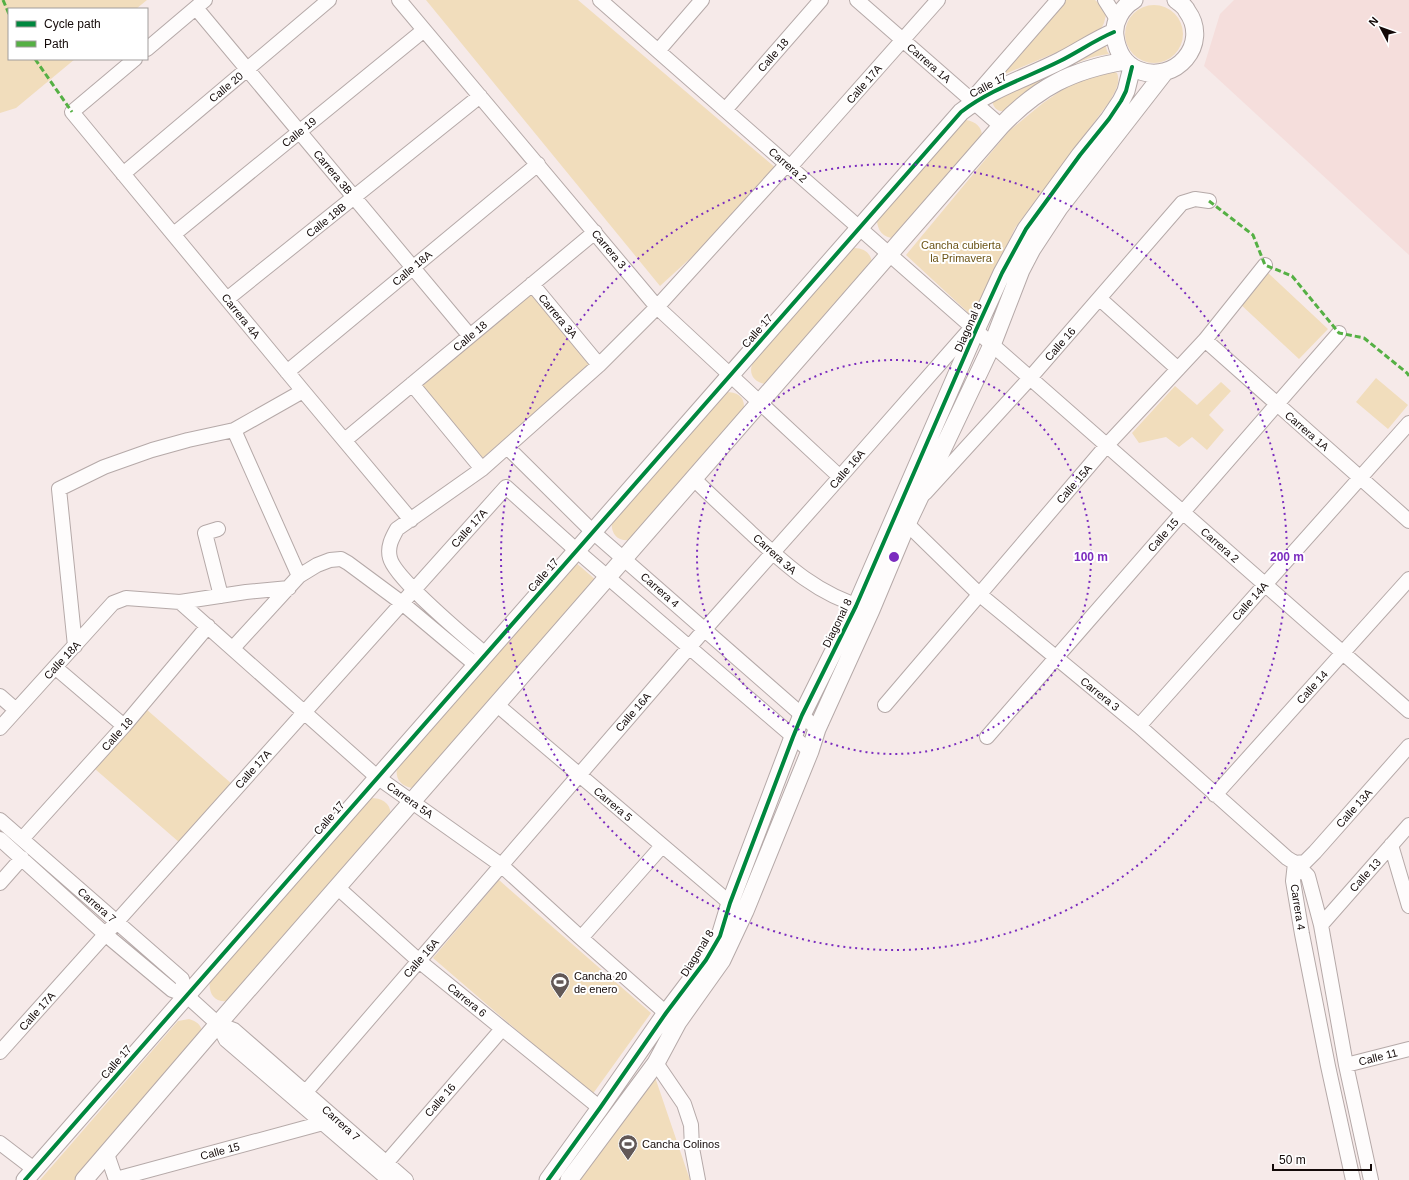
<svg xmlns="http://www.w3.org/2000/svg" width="1409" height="1180" font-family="Helvetica,sans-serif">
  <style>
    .built { fill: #f5dedc }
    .green { fill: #f1ddbc }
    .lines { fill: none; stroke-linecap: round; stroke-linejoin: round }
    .minor-casing { stroke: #b5a9a8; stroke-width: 16 }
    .tertiary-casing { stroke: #b5a9a8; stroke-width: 19 }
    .minor { stroke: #fefcfc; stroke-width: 14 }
    .tertiary { stroke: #fefcfc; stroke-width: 17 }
    .quiet { stroke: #55b044; stroke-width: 3; stroke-dasharray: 6 3; stroke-linecap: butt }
    .cycleway-casing { stroke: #fff; stroke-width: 6 }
    .cycleway { stroke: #00873e; stroke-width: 4 }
    .ring { fill: none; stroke: #7b2cbf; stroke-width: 2; stroke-dasharray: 2 4 }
    .labels { text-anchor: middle; stroke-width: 4; stroke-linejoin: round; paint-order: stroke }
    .street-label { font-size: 11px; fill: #130908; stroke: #fff }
    .park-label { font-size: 11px; fill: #6b5416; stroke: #fff }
    .poi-label { font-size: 11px; fill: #130908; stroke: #fff; text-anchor: start }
    .centre { fill: #7b2cbf; stroke: #fff; stroke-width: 2 }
    .ring-label { font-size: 12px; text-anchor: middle; font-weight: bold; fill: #7b2cbf; stroke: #fff; stroke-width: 4; stroke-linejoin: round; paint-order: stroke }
  </style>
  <rect width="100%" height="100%" fill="#f6eae9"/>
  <!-- built -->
  <path class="built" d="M1234,0h175v255l-205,-189 16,-52z"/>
  <!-- green -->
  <path class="green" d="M0,0h147l-11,9h-127v50h66l-59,49 -16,5z
    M426,0h152l199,169 -47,53 -70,64z
    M1064,0h31l6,5 5,10 -2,8 -3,6 -18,12 -85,36z
    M1125 34a29 29 0 1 1 58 0a29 29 0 1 1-58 0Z
    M1105,42l2,9 2,3c-40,4 -73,35 -104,57 -8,1 -11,-3 -13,-10z
    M1110,70l7,3c4,10 -2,18 -7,28l-95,127 -41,90 -68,-63 103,-124 34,-28 35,-24z
    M966,120c11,2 17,8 16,19l-87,99c-13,0 -19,-9 -18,-22l84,-95z
    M854,248c11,0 18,6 18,17l-107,119c-12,-2 -17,-11 -12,-22l96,-113z
    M1267,272l61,57 -29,30 -61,-57z
    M532,288l63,74 -115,98 -63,-74z
    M1376,378l32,27 -20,24 -32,-27z
    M1221,382l10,9 -22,24 15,15 -17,20 -15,-13 -13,10 -13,-10 -27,6 -7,-10 43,-47 22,19z
    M726,392c11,0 19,4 18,17l-114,131c-13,2 -20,-7 -18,-20z
    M574,561l23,20 -185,207c-11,-2 -17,-9 -15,-20z
    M146,709l86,75 -52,59 -85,-74z
    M370,798c12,0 20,4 21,17l-163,186c-14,2 -20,-8 -18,-21z
    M499,880l152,133 -59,82 -159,-137z
    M189,1019c12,4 13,8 14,21l-121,140h-42l138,-159z
    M655,1077l35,103h-114z"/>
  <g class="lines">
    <defs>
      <path id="minor" d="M399,0l258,307 183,170
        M600,0l809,711
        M857,0l144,126
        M1105,0l12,19
        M196,8l274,328
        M147,49l58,-49
        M658,51l44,-51
        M135,59l-63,53 231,279 108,129
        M971,100l87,-100
        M725,110l96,-110
        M790,167l148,-167
        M123,174l206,-174
        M174,234l250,-204
        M532,284l67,81
        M227,299l253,-203
        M1100,299l78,70
        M1205,340l204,181
        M287,372l251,-208
        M412,384l70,85
        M234,430l65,146
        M345,440l250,-208
        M507,447l86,85 209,183 15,14
        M693,478c19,19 39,37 58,55 36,33 66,61 114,75
        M925,493l105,-115 152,-175 13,-4 14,2
        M901,518l78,76 160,132 148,132 8,5 13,13 13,49 25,140 25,115
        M218,529l-13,4 16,63
        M180,602l66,-10 43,-4
        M75,646l-16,-157 45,-22 48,-17 36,-10 46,-10 69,-39
        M233,648l66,-72 18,-11 13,-5 11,-1 7,4 54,40 74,62
        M485,654c-19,-17 -90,-75 -95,-96 -3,-11 2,-20 7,-29l85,-60 117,-104 58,-58 130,-143
        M56,668l68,58
        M0,696l16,14
        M496,704l234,199 8,4
        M885,705l222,-260 98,-105 60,-75
        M1139,726l270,-303
        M0,728l113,-125 13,-5 54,4 197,175 124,88 80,73 85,75
        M987,737l352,-404
        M1215,795l194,-216
        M0,820l182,159 4,16
        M0,839l105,95 67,56 14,5 32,29 8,16 163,140
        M22,839l102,-113 84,-100
        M1391,845l18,61
        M1295,863l-2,18 9,53 26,132 25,114
        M1295,863l10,-1 10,-10 94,-106
        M0,883l22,-25
        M337,887l82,74 181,147
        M1321,925l88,-100
        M581,938l81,-92
        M218,1024l16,6 172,150
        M0,1052l506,-565 70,63 234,201
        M656,1063l28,41 7,21 1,23 6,32
        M1346,1065l63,-16
        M298,1101l407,-472 135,-152 132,-150
        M0,1143l34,26
        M107,1154l9,26
        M381,1169l121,-140
        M116,1179l207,-56"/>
      <path id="tertiary" d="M1134,0c-12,7 -21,22 -19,36 2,15 8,28 23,34 37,15 73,-26 49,-59 -2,-5 -7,-8 -11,-11
        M25,1180l936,-1068c30,-23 65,-34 99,-51 18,-9 35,-21 54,-29
        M84,1180l134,-156 783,-898c37,-39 71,-56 124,-65
        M548,1180l52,-72 66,-95 40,-53 14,-24 10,-33 63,-166 9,-22 54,-109 120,-276 26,-57 24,-44 54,-74 29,-36 12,-18 5,-10 6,-24
        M569,1180l87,-117 22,-41 44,-62 23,-49 65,-160 7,-22 54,-119 36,-86 85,-179 29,-75 11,-21 27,-41 105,-135"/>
    </defs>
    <!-- minor casing -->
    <use href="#minor" class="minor-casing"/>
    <!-- tertiary casing -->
    <use href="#tertiary" class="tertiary-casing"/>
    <!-- minor -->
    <use href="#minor" class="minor"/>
    <!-- tertiary -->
    <use href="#tertiary" class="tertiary"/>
    <!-- quiet -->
    <path class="quiet" d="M3,0l6,14
      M35,59l37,53
      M1209,201l44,34 12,30 27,11 47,57 25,5 43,35 2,3"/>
    <defs>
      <path id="cycleway" d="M25,1180l936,-1068c30,-23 65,-34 99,-51 18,-9 35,-21 54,-29
        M548,1180l52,-72 66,-95 40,-53 14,-24 10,-33 63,-166 9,-22 54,-109 120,-276 26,-57 24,-44 54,-74 29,-36 12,-18 5,-10 6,-24"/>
    </defs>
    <!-- cycleway casing -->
    <use href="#cycleway" class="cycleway-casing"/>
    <!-- cycleway -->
    <use href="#cycleway" class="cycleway"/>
  </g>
  <!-- distance rings -->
  <g class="ring">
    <circle cx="894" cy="557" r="197"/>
    <circle cx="894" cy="557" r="393"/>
  </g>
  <!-- icons -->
  <defs>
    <symbol id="stadium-pin" viewBox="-11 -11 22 30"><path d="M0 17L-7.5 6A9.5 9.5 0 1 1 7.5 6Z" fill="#625857" stroke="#fff"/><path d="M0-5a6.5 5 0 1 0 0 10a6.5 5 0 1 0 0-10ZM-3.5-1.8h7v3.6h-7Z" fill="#fff"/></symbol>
  </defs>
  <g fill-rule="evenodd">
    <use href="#stadium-pin" x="549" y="971" width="22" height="30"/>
    <use href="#stadium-pin" x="617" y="1133" width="22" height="30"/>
  </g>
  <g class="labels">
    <!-- street labels -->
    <g class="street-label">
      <text transform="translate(773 55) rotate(-49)" y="4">Calle 18</text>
      <text transform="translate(929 63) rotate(41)" y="4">Carrera 1A</text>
      <text transform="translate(864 84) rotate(-49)" y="4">Calle 17A</text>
      <text transform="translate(988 85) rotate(-28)" y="4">Calle 17</text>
      <text transform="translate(226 87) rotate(-40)" y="4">Calle 20</text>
      <text transform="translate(299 132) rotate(-39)" y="4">Calle 19</text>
      <text transform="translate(788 165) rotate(41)" y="4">Carrera 2</text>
      <text transform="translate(333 172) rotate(50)" y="4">Carrera 3B</text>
      <text transform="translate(326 220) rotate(-39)" y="4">Calle 18B</text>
      <text transform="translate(609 249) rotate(50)" y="4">Carrera 3</text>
      <text transform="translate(412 268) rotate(-40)" y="4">Calle 18A</text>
      <text transform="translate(241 316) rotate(51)" y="4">Carrera 4A</text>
      <text transform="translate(558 316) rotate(50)" y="4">Carrera 3A</text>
      <text transform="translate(968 327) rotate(-66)" y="4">Diagonal 8</text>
      <text transform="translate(757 331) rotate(-49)" y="4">Calle 17</text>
      <text transform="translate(470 336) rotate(-40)" y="4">Calle 18</text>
      <text transform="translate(1060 344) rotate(-49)" y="4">Calle 16</text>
      <text transform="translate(1307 431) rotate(41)" y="4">Carrera 1A</text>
      <text transform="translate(847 469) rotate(-49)" y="4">Calle 16A</text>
      <text transform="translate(1074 484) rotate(-49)" y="4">Calle 15A</text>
      <text transform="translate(469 528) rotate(-48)" y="4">Calle 17A</text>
      <text transform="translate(1163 535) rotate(-49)" y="4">Calle 15</text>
      <text transform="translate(1220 545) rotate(41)" y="4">Carrera 2</text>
      <text transform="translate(775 554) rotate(42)" y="4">Carrera 3A</text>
      <text transform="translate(543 575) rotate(-49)" y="4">Calle 17</text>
      <text transform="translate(660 590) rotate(41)" y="4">Carrera 4</text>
      <text transform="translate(1250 601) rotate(-48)" y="4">Calle 14A</text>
      <text transform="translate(837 623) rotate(-64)" y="4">Diagonal 8</text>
      <text transform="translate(62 660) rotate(-47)" y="4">Calle 18A</text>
      <text transform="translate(1312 687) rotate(-48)" y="4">Calle 14</text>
      <text transform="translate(1100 694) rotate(39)" y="4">Carrera 3</text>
      <text transform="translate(633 712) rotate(-49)" y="4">Calle 16A</text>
      <text transform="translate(117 734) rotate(-48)" y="4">Calle 18</text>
      <text transform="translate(253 769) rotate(-48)" y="4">Calle 17A</text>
      <text transform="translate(410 800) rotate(35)" y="4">Carrera 5A</text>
      <text transform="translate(613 804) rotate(40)" y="4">Carrera 5</text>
      <text transform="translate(1354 808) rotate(-48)" y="4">Calle 13A</text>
      <text transform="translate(329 818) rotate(-49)" y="4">Calle 17</text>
      <text transform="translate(1365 875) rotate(-48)" y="4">Calle 13</text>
      <text transform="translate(97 905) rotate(41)" y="4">Carrera 7</text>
      <text transform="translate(1298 907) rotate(81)" y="4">Carrera 4</text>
      <text transform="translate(697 953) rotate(-58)" y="4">Diagonal 8</text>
      <text transform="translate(421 958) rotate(-49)" y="4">Calle 16A</text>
      <text transform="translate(467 1000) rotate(39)" y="4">Carrera 6</text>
      <text transform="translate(37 1011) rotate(-48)" y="4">Calle 17A</text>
      <text transform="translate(1378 1057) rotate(-14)" y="4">Calle 11</text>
      <text transform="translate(116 1062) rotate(-49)" y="4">Calle 17</text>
      <text transform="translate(440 1100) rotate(-49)" y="4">Calle 16</text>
      <text transform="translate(341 1123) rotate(42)" y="4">Carrera 7</text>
      <text transform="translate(220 1151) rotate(-15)" y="4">Calle 15</text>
    </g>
    <!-- park labels -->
    <g class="park-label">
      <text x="961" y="249">Cancha cubierta<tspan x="961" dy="13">la Primavera</tspan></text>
    </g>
    <!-- poi labels -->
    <g class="poi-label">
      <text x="574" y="980">Cancha 20<tspan x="574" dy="13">de enero</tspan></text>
      <text x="642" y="1148">Cancha Colinos</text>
    </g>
  </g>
  <circle cx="894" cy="557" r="6" class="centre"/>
  <g class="ring-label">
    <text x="1091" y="561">100 m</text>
    <text x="1287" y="561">200 m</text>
  </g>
  <!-- legend -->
  <rect x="8" y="8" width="140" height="52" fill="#ffffff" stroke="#a19d9c"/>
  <rect x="16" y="21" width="20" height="6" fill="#00873e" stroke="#a19d9c"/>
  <text x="44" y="28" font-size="12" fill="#130908">Cycle path</text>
  <rect x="16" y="41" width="20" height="6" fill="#55b044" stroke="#a19d9c"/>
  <text x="44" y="48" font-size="12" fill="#130908">Path</text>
  <!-- north arrow -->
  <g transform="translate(1381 28) rotate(311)" stroke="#ffffff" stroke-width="3" paint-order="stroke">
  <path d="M0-3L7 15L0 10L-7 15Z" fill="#130908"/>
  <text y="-6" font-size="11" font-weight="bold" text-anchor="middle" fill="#130908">N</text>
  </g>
  <!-- scale -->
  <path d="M1273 1164v6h98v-6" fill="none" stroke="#130908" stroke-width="2"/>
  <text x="1279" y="1164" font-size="12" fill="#130908" stroke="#ffffff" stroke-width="3" paint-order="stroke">50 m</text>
</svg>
